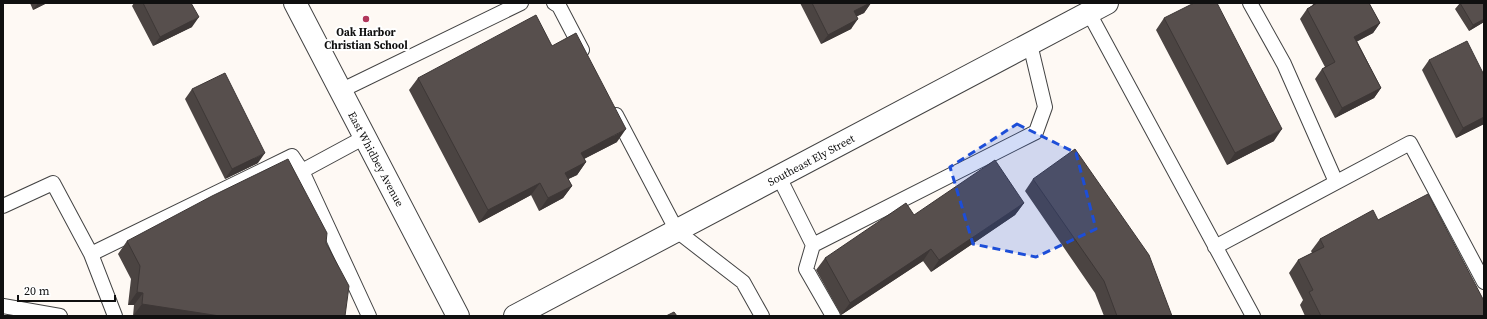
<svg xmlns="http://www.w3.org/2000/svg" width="1487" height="319" font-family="'Source Serif 4',serif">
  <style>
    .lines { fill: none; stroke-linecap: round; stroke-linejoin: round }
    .service-casing { stroke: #434343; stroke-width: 16 }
    .minor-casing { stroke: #434343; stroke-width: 24 }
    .tertiary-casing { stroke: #434343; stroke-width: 24 }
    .service { stroke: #fff; stroke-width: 14 }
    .minor { stroke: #fff; stroke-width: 22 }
    .tertiary { stroke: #fff; stroke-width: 22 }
    .wall { fill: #4b4442 }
    .shaded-wall { fill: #3d3736 }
    .building { fill: #574f4d; stroke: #3d3736 }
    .marked { fill: #1d4ed8; fill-opacity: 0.2; stroke: #1d4ed8; stroke-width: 3; stroke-dasharray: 8 5; stroke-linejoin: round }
    .poi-dot { fill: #b1375b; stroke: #fff; stroke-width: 1.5 }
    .labels { text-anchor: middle; stroke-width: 4; stroke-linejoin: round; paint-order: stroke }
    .poi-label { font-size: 11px; font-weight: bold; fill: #101010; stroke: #fff }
    .street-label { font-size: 11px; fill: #101010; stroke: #fff }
  </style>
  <rect width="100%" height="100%" fill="#fef9f4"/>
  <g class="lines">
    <defs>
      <path id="service" d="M554,3l5,3 23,44
        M1250,3l34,61 52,118
        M1089,13l164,303
        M340,91l181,-88
        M616,115l61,116 66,51 19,34
        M302,171l67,145
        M779,177l34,68 -7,24 27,47
        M3,206l50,-23 38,71 24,62
        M813,245l223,-113 9,-25 -15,-63
        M1215,247l195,-104 74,139
        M91,254l201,-98 10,15 63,-34
        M3,306l57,10"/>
      <path id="minor" d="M515,316l592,-313"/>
      <path id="tertiary" d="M295,3l163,313"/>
    </defs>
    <!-- service casing -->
    <use href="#service" class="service-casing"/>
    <!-- minor casing -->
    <use href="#minor" class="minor-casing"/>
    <!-- tertiary casing -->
    <use href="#tertiary" class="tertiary-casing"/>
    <!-- service -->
    <use href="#service" class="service"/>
    <!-- minor -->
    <use href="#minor" class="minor"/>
    <!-- tertiary -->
    <use href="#tertiary" class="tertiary"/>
  </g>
  <!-- wall -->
  <path class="wall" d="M30,3h17l-14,7z
    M134,3h57l1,24 -39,19 -21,-40z
    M800,3h71l-7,10 -7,3 -6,13 -30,15z
    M1312,3h57l11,20 -7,10 -16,8 24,47 -7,10 -39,20 -20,-39 7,-10 3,-2 -25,-48 7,-10 6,-4z
    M1460,3l24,19 -15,9 -14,-22z
    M1164,18l110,123 -47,24 -71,-135z
    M552,46l65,96 -33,17 2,3 -9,13 -9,4 4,7 -9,12 -24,13 -8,-16 -52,28 -70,-133 9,-12z
    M1429,60l55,15v49l-28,14 -34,-68z
    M192,89l66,74 -33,16 -40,-80z
    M1033,179l139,137h-68l-9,-23 -70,-102z
    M1024,203l-9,12 -84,57 -8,-11 -82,54 -25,-45 9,-12 89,-43z
    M1378,220l106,96h-179l-5,-11 3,-5 -14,-27 9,-13 14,-7 -1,-2 9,-12z
    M127,241l199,2 19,73h-212l1,-11h-6l3,-26 -13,-25z"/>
  <!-- shaded-wall -->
  <path class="shaded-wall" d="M38,3h9l-14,7z
    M871,3l-7,10 -17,8 7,-10z
    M199,17l-7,10 -39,19 7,-9z
    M858,19l-7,10 -30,15 7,-9z
    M1484,19v3l-15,9 4,-6z
    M1380,23l-7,10 -26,14 7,-10z
    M1381,88l-7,10 -39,20 7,-10z
    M1484,117v7l-28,14 7,-10z
    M626,129l-9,13 -45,23 9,-12z
    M1282,129l-8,12 -47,24 8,-12z
    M265,153l-7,10 -33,16 7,-10z
    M586,162l-9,13 -21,10 9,-12z
    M540,183l-9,12 -52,28 9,-13z
    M572,186l-9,12 -24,13 9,-13z
    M1024,203l-9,12 -84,57 8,-12z
    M931,249l-8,12 -82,54 9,-12z
    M137,292l6,1 -9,12h-6z
    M142,304l78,12h-87z"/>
  <!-- building -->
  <path class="building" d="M143,3h48l8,14 -39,20z
    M812,3h58l-16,8 4,8 -30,16z
    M1194,3h23l65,126 -47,24 -71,-135z
    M1317,3h52l11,20 -26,14 27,51 -39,20 -20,-39 13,-7 -28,-53z
    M1460,3h24v16l-11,6z
    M536,15l16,31 24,-13 50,96 -45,24 5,9 -21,11 7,13 -24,12 -8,-15 -52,27 -70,-132z
    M1467,41l17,34v42l-21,11 -34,-68z
    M225,73l40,80 -33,16 -40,-80z
    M1075,149l74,106 23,61h-55l-13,-35 -71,-102z
    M288,159l39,74 -1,10 23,43 -4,30h-125l-78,-12 1,-11 -6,-1 3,-26 -13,-25 85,-45z
    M995,160l29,43 -85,57 -8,-11 -81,54 -25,-45 81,-55 8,12z
    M1428,194l56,107v15h-163l-12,-24 4,-2 -15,-30 26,-13 -4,-8 53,-29 5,10z
    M674,312l3,4h-11z"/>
  <!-- marked area -->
  <path class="marked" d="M1017,124l59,29 20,76 -60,28 -63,-13 -23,-77z"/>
  <!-- markers -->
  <circle class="poi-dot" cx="366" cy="19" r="4"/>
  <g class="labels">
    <!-- poi labels -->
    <g class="poi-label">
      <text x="366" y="36">Oak Harbor<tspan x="366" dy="13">Christian School</tspan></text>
    </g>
    <!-- street labels -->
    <g class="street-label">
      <text transform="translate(376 159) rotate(62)" y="4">East Whidbey Avenue</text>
      <text transform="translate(811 160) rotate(-28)" y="4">Southeast Ely Street</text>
    </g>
  </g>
  <!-- border -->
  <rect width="1487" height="319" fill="none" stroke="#101010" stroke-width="8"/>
  <!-- scale -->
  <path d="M18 295v6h97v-6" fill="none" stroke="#101010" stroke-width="2"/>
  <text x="24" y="295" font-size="12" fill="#101010" stroke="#ffffff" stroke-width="3" paint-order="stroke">20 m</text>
</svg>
